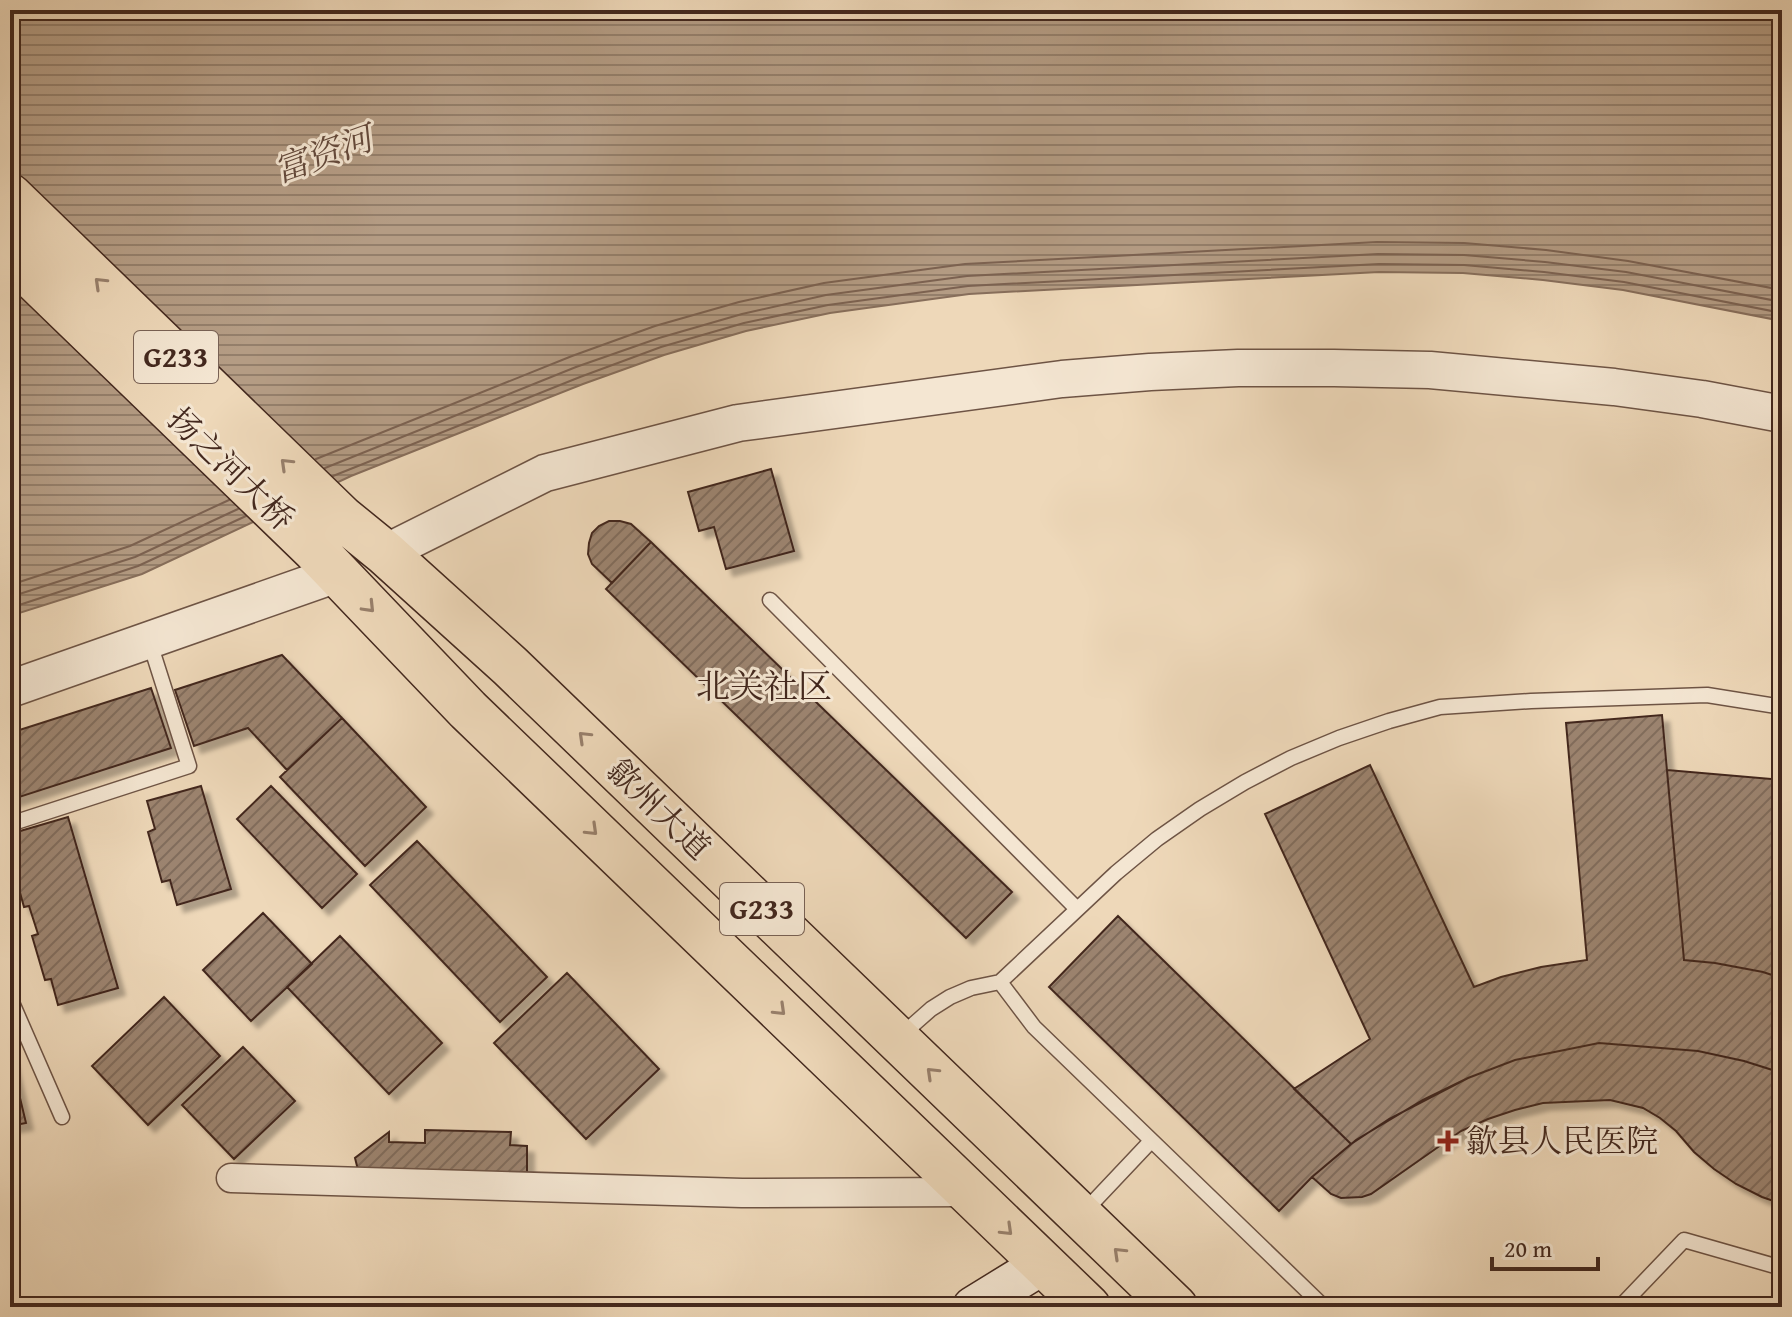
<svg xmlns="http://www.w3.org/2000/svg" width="1792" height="1317" font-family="'Gentium Book Plus','Noto Serif SC',serif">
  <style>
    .water { fill: url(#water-rules); stroke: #876e5b; stroke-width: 2 }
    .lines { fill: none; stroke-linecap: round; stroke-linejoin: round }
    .shore { stroke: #7c6251; stroke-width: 2 }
    .building { fill: url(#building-hatch); stroke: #43281e; stroke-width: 2; filter: url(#shadow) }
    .service-casing { stroke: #6e5445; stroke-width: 17 }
    .minor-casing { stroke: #6e5445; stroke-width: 31 }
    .tertiary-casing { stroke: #6e5445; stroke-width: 39 }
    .secondary-casing { stroke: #43281e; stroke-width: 43 }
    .trunk-casing { stroke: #43281e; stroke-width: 47 }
    .service { stroke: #f4e6d2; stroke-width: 14 }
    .minor { stroke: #f4e6d2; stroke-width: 28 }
    .tertiary { stroke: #f4e6d2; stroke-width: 36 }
    .secondary { stroke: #f4e6d2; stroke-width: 40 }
    .trunk { stroke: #eed8b9; stroke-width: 44 }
    .oneway { stroke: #98806c }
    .poi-dot { fill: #8f2418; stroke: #f4e6d2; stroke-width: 3 }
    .labels { text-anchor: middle; stroke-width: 6; stroke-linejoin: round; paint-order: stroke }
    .shield { fill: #f4e6d2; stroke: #786154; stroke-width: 2 }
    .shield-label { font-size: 30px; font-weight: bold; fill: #43281e }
    .street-label { font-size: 32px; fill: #43281e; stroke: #f4e6d2 }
    .poi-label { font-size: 32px; fill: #43281e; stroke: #f4e6d2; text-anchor: start }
    .water-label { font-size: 34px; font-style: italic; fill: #654b3d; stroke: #f4e6d2 }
    .neighbourhood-label { font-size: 34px; fill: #43281e; stroke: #f4e6d2 }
  </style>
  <defs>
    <pattern id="water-rules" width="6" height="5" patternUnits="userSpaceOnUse" patternTransform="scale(2)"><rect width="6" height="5" fill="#b49c84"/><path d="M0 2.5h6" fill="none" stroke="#947f6b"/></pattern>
    <pattern id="building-hatch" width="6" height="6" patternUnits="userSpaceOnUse" patternTransform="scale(2)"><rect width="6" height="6" fill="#9c846f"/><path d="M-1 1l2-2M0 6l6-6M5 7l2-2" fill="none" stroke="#816c5b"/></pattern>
    <filter id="shadow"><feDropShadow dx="7" dy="7" stdDeviation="2" flood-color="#0004"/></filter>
  </defs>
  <rect width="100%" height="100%" fill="#eed8b9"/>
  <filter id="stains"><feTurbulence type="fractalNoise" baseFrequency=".0025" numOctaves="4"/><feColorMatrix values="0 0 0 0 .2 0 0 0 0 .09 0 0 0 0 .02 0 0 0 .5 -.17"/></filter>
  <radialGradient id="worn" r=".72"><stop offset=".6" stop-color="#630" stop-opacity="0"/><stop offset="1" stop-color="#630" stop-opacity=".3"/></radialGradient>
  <!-- water -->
  <path class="water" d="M10,10h1772v311l-159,-31 -80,-10 -80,-7 -84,-1 -410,22 -139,19 -84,18 -82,24 -81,29 -232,92 -209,98 -132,42z"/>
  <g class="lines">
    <!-- shore -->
    <path class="shore" d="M316,459l256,-103 83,-30 84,-24 85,-19 141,-19 412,-22 87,1 82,7 82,11 154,29
      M325,468l251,-101 83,-29 83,-24 84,-19 141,-19 411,-22 86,1 81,7 81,10 156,30
      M333,476l247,-99 81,-30 83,-24 84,-18 140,-19 411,-22 85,1 80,7 80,10 158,31
      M10,585l120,-39 99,-46
      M10,597l125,-40 103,-48
      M10,608l128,-42 108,-50"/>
  </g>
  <!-- building -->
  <path class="building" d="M771,469l23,82 -68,18 -12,-42 -15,4 -11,-39z
    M609,521h11l11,3 20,18 -39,41 -20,-19 -4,-10 1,-11 3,-10 7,-7z
    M651,542l361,350 -46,46 -360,-349z
    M282,655l60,63 -55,52 -39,-42 -54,18 -19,-56z
    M151,688l20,60 -161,52v-67z
    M1662,715l22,245 31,3 48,9 15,5 4,-10v106l-38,-12 -46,-10 -99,-8 -84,17 -47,18 -79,41 -38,25 -57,-55 76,-50 -105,-225 105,-49 104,222 27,-10 40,-10 46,-7 -21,-237z
    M342,718l84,89 -61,59 -85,-89z
    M1667,770l115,10v187l-4,10 -15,-5 -48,-9 -31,-3z
    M201,786l30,103 -54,16 -7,-25 -8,2 -14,-50 7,-3 -8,-28z
    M271,786l86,88 -35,34 -85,-89z
    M68,817l50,171 -60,17 -7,-26 -6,1 -13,-44 6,-2 -9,-28 -5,1 -12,-43 5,-1 -7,-29z
    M417,841l130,136 -47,45 -130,-137z
    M263,913l49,51 -61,57 -48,-51z
    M1118,916l233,228 -39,33 -33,34 -230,-224z
    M340,936l102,107 -53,51 -102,-107z
    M567,973l92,96 -73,70 -92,-96z
    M164,997l56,59 -72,69 -56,-59z
    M1599,1043l99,8 46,10 38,12v131l-20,-7 -26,-13 -22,-15 -20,-17 -18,-21 -16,-13 -17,-10 -33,-8 -67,3 -28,7 -27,9 -27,12 -90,63 -9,3 -21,1 -10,-4 -19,-17 44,-37 67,-40 45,-22 47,-18z
    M243,1047l52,54 -61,58 -52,-54z
    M10,1056l16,67 -16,3z
    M425,1130l86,2 -1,13 17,1v33l-168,-5 -4,-16 34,-26v10l36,1z"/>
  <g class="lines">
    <defs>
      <path id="service" d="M770,600l307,309
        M10,824l179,-58 -40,-126
        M1000,982l34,45 290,280
        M10,998l52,119
        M902,1040l12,-16 17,-15 19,-12 21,-9 29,-6 116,-109 41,-34 43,-30 45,-27 46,-24 48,-20 50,-17 51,-14 91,-6 176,-6 75,12
        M1083,1213l68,-72
        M1620,1307l64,-67 98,28"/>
      <path id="minor" d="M231,1178l511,15 225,-1"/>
      <path id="tertiary" d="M385,553l160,-80 193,-50 324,-44 88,-7 88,-4h96l96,2 184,17 88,12 80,15
        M10,689l327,-115"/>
      <path id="secondary" d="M973,1307l70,-43"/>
      <path id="trunk" d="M10,196l332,322 43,35 125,113 665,641
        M10,255l305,295 153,160 620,597"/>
    </defs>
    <!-- service casing -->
    <use href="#service" class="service-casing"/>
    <!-- minor casing -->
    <use href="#minor" class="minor-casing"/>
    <!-- tertiary casing -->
    <use href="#tertiary" class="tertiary-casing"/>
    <!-- secondary casing -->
    <use href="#secondary" class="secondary-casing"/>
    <!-- trunk casing -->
    <use href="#trunk" class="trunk-casing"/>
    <!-- service -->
    <use href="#service" class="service"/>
    <!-- minor -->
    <use href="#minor" class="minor"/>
    <!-- tertiary -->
    <use href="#tertiary" class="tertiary"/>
    <!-- secondary -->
    <use href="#secondary" class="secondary"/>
    <!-- trunk -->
    <use href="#trunk" class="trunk"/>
  </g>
  <!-- one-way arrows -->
  <defs><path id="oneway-chevron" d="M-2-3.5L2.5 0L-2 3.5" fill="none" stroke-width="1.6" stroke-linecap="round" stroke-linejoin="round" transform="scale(2)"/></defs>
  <g class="oneway">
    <use href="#oneway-chevron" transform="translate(100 283) rotate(-136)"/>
    <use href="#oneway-chevron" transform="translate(286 464) rotate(-136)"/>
    <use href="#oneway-chevron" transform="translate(369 607) rotate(46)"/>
    <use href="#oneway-chevron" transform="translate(584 737) rotate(-136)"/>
    <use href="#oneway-chevron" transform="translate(592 830) rotate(44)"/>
    <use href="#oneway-chevron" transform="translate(780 1010) rotate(44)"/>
    <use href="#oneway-chevron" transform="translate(932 1073) rotate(-136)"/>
    <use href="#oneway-chevron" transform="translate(1007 1230) rotate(44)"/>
    <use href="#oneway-chevron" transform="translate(1119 1253) rotate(-136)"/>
  </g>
  <!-- markers -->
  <path class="poi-dot" d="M1444 1129h8v8h8v8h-8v8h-8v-8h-8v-8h8z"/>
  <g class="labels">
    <!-- shield labels -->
    <g class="shield">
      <rect x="134" y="331" width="84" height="52" rx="6"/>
      <rect x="720" y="883" width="84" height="52" rx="6"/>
    </g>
    <g class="shield-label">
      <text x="176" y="367">G233</text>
      <text x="762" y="919">G233</text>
    </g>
    <!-- street labels -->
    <g class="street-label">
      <text transform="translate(231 469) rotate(44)" y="11">扬之河大桥</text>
      <text transform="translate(659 809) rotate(44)" y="11">歙州大道</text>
    </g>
    <!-- poi labels -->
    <g class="poi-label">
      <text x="1466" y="1152">歙县人民医院</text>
    </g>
    <!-- water labels -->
    <g class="water-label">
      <text transform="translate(323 154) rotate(-20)" y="12">富资河</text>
    </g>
    <!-- neighbourhood labels -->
    <g class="neighbourhood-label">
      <text x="764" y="698">北关社区</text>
    </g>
  </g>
  <!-- margin -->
  <rect width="1792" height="1317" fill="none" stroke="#eed8b9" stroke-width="40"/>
  <rect x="12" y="12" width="1768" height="1293" fill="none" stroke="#43281e" stroke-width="4"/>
  <rect x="20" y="20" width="1752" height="1277" fill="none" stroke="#43281e" stroke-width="2"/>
  <!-- scale -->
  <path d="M1492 1257v12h106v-12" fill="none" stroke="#43281e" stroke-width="4"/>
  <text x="1504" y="1257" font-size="24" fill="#43281e" stroke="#f4e6d2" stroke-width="6" paint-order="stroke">20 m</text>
  <rect width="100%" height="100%" filter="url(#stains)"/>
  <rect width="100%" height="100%" fill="url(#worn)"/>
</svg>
